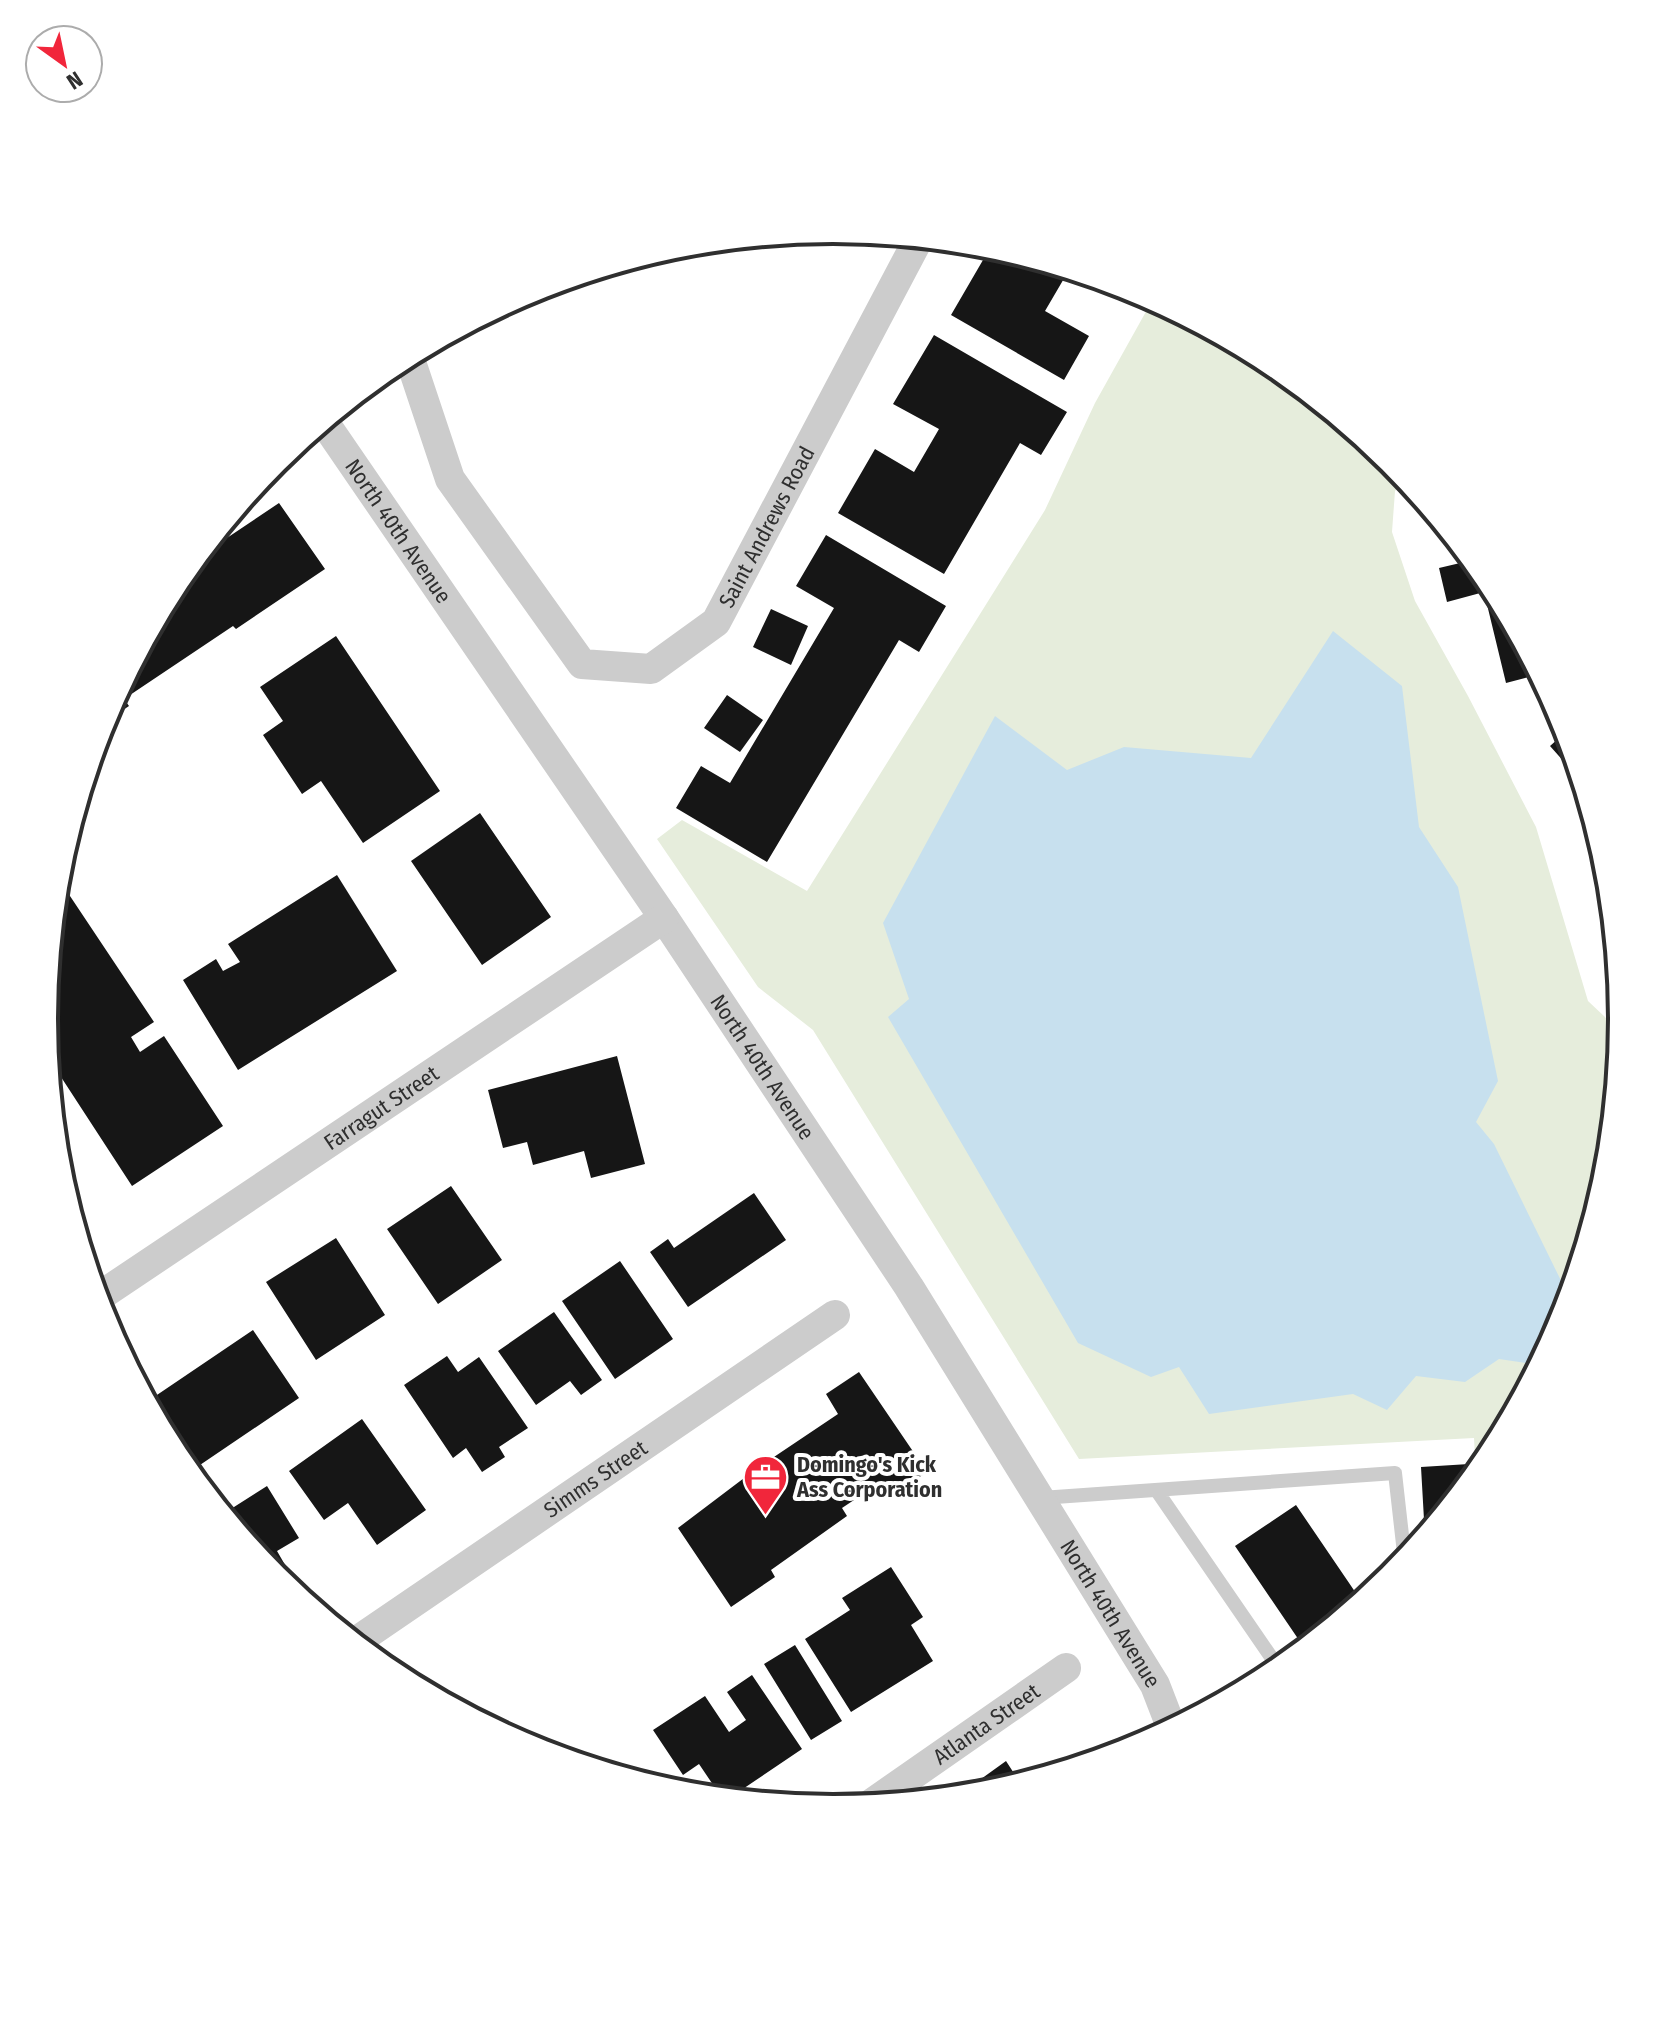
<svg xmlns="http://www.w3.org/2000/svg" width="1667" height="2039" font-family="'Fira Sans Condensed',sans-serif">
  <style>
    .green { fill: #e6eddc }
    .water { fill: #c7e0ee }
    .building { fill: #161616 }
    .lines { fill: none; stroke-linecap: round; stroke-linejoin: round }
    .lane { stroke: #ccc; stroke-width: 14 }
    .street { stroke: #ccc; stroke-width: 30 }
    .labels { text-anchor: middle; stroke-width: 8; stroke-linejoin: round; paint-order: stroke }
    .street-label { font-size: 22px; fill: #2f2f2f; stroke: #fff }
    .poi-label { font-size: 22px; font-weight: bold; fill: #2f2f2f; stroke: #fff; text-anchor: start }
    .rim { fill: none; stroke: #2f2f2f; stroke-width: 4 }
  </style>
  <rect width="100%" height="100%" fill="#fff"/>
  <!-- green -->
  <path class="green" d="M1153,299l120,64 119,99 14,16 -11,13 -3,41 23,69 53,95 68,131 52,174 34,32 -14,141 -45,148 -73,137 -14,16 -2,-37 -395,21 -266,-429 -55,-43 -101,-148 25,-19 125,71 238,-381 50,-107z"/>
  <!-- water -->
  <path class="water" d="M1333,631l69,55 17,141 39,60 40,194 -22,41 18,22 76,155 -7,23 -23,43 -41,-6 -34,23 -49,-6 -29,34 -34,-16 -144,20 -30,-47 -28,10 -73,-34 -190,-326 21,-18 -26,-76 112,-207 72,54 57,-23 127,11z"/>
  <!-- building -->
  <path class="building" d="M966,243l22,2 81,25 -24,41 44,25 -25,44 -113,-65 32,-55 -20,-11z
    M934,335l133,77 -26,43 -21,-12 -76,131 -106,-61 37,-64 39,23 25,-43 -46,-25z
    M279,503l46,66 -89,60 -3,-3 -109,73 5,7 -27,18 75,-143 17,-21z
    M826,535l120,71 -27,46 -20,-12 -132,222 -91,-54 25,-42 29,17 104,-175 -38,-22z
    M1473,560l17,21 50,93 -34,9 -22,-91 -37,10 -8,-34z
    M771,609l37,17 -17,39 -38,-18z
    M336,636l104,155 -77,52 -42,-62 -19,13 -39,-59 20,-14 -23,-34z
    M727,695l36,25 -23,32 -36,-24z
    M1567,731l15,51 -32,-36z
    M480,813l71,104 -69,48 -71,-104z
    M337,875l60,96 -159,99 -55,-90 33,-21 7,12 17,-9 -12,-18z
    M58,878l96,144 -23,15 9,15 24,-16 59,90 -91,60 -84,-129 -2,-21 5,-3 -7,-14z
    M617,1056l28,108 -54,14 -7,-27 -51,14 -6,-23 -24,6 -15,-58z
    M451,1186l51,74 -64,44 -51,-75z
    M754,1193l32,47 -98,67 -38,-55 18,-13 6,9z
    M336,1238l49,77 -69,45 -50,-78z
    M620,1261l53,78 -58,40 -53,-78z
    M554,1312l48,68 -21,15 -11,-14 -34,24 -38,-54z
    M253,1330l46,68 -102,69 -46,-68z
    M447,1356l11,16 21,-15 49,71 -29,19 6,10 -23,15 -16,-24 -13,10 -49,-73z
    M859,1372l68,100 -39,26 -10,-14 -36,24 5,8 -76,54 4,7 -44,30 -53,-79 78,-59 82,-55 -12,-20z
    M362,1419l64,91 -49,35 -29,-42 -24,17 -35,-49z
    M1469,1464l1,19 -45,54 -4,-70z
    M267,1486l32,52 -22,13 26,45 -3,2 -25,-21 -52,-63z
    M1296,1505l66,97 -57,47 -70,-103z
    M891,1567l32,50 -12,8 22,36 -82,51 -46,-73 45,-29 -8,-12z
    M795,1645l47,76 -31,19 -47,-76z
    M752,1675l50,74 -74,50 -6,-1 -23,-34 -16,11 -30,-45 52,-34 24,36 17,-12 -19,-28z
    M1006,1761l15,23 -34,10 -31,3z"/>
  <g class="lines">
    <!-- lane -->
    <path class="lane" d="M1157,1491l123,179
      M1041,1498l354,-25 10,89"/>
    <!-- street -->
    <g class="street">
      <path id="s1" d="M409,356l41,123 132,185 69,5 65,-47 203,-384"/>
      <path id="s2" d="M324,422l340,496 245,369 246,398 17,44"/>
      <path id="s3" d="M97,1298l567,-380"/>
      <path id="s4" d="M354,1643l481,-328"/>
      <path id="s5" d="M868,1806l198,-138"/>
    </g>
  </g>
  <!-- icons -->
  <defs>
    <symbol id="office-pin" viewBox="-11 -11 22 30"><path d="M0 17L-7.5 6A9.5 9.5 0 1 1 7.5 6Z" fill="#f1263b" stroke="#fff"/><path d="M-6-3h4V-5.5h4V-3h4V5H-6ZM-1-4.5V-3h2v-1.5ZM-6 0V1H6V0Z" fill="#fff"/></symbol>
  </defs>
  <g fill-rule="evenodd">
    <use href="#office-pin" x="740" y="1452" width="51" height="69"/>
  </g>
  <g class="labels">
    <!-- street labels -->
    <g class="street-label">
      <text dy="8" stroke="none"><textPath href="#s1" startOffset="614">Saint Andrews Road</textPath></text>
      <text dy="8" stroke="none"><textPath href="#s2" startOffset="132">North 40th Avenue</textPath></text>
      <text dy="8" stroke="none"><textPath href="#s2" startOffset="780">North 40th Avenue</textPath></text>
      <text dy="8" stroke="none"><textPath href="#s3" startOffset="342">Farragut Street</textPath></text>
      <text dy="8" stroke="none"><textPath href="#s4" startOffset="292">Simms Street</textPath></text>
      <text dy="8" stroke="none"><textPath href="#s2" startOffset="1428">North 40th Avenue</textPath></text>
      <text dy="8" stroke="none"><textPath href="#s5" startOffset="144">Atlanta Street</textPath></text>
    </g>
    <!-- poi labels -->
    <g class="poi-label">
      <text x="797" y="1472">Domingo's Kick<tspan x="797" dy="25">Ass Corporation</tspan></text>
    </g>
  </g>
  <!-- crop -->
  <path d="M0 0H1667V2039H0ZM58 1019a775 775 0 1 1 1550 0a775 775 0 1 1-1550 0Z" fill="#fff" fill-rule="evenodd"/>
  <path class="rim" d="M58 1019a775 775 0 1 1 1550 0a775 775 0 1 1-1550 0Z"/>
  <!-- north arrow -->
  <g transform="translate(64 64) rotate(147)"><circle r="38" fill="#ffffff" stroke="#acacac" stroke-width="2"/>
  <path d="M0-6L14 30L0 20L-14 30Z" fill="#f1263b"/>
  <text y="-12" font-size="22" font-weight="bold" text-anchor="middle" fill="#2f2f2f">N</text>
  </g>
</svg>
